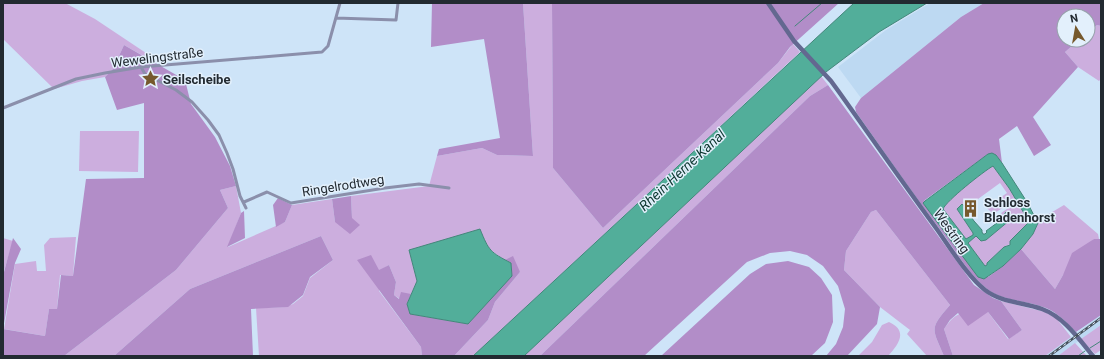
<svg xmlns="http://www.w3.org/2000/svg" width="1104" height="359" font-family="Roboto,sans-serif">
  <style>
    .built { fill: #bdd9f2 }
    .green { fill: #ccaede }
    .forest { fill: #b28dc8 }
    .water { fill: #52ae9a; stroke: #44867a; fill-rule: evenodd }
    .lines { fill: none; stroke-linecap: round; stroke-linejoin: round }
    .stream { stroke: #44867a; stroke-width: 1 }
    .minor { stroke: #8b8fab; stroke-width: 3 }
    .secondary { stroke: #636890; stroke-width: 4.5 }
    .rail-casing { stroke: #47525c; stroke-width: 2.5 }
    .rail { stroke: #e3f0fc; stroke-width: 1; stroke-dasharray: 3; stroke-linecap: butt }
    .labels { text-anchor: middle; stroke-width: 3; stroke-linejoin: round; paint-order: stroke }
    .street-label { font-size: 13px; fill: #222a31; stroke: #e3f0fc }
    .poi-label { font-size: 13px; font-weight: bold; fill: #222a31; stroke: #e3f0fc; text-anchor: start }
    .water-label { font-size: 14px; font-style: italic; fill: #0d3830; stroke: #e3f0fc }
  </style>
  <rect width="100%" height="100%" fill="#cee4f8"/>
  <!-- built -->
  <path class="built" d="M930,3h54l-23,14 -100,81 -23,-31 48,-37z
    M1101,315v10l-43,31h-13z"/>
  <!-- green -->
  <path class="green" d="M3,3h62l30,16 54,36v4l-25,-14 -11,24 -8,8 -23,4 -28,8 -51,-50z
    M523,3h29l1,165 50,60 175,-165 15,-19 7,8 -327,304h-19l34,-36 7,-18 25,-30 -32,-24 -79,2 8,31 -6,13 -11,5 -6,-4 2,-13 -7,-17 -10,6v20l42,56 1,9h-163l-3,-48 29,-1 8,-3 10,-8 7,-18 23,-18 -12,-24 -131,53 -76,67h-50l112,-86 52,-62 -8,-18 16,-4 5,27 -13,34 57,-25 7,-17 40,-6 3,23 17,-4 -1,-22 78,-10 8,-30 45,-8 15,7 36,1z
    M1097,25l4,1v53l-2,2 -21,-14 -13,-15 14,-12h9v-7z
    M821,76l7,9 -18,11 -270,260h-16z
    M80,131h59l-1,41 -59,-1z
    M993,166l16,22 19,32v3l-18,21 -6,3 -17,16v2l-2,1 -17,-23 8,-7 10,4 24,-20 -6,-6 -1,2 -2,-3 9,-6 -1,-3 -16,10 -6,-6 2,-3 18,-12 -7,-10 -33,24 -5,-3 -5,5 16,24v2l-6,4h-2l-22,-30c2,-8 40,-37 50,-43z
    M1064,205l34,29 1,5h-5l-31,36 -8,14 -34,-40 12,-15 5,-11 -1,-2z
    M876,210l74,95c-21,24 -18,23 -6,51h-17l-20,-22 3,-4 -30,-23 -36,-37 2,-19 25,-39z
    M76,237l-3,39 -13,-1 -3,34h-8l-4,27 -41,-7 11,-65 21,-3 1,10h9l-2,-26 6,-7z
    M3,238l10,3 -9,30h-1z
    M1001,301l44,11 12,7 14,18 -26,19h-92l-9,-27c14,-21 21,-16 44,-17l20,27 14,-9z
    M889,322c20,9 9,23 -1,34h-30l14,-14 10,-17z
    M1101,325v25l-6,4 -14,-15z
    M1075,343l12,13h-29z"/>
  <!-- forest -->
  <path class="forest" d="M432,3h91l10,153 -36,-1 -15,-7 -45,8 2,-7 61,-11 -16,-99 -53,8z
    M552,3h287l-49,44 -12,16 -175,165 -50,-60z
    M984,3h117v23l-4,-1 -9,8v-17h-24v24h15l-14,12 13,15 -45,50 18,28 -17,11 -17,-30 -18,13 3,24 -6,-8 -8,-1 -63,46 -2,3 65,74 15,-11 18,-17 34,40 8,-14 9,-22 22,-14h7v76l-25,17c-9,-9 -18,-19 -30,-24 -20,-8 -43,-6 -60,-20 -17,-14 -29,-35 -42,-53 -30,-40 -59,-82 -88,-123l-1,-5 6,-9 100,-81z
    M124,45l61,35 6,24 24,33 15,29 6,20 -16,4 8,18 -52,62 -112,86h-61v-84h1l9,-34 8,11 -6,14 -12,66 42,7 4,-27h8l4,-34 12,1 13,-97 58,-1v-75l-27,7 -12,-33 8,-8z
    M828,85l146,200 19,13 8,3 21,29 -13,9 -21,-27 -20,14 -10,-13 -8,7 -6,9 9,27h-9c-12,-28 -15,-27 6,-51l-74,-95 -5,2 -25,39 -2,19 36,37 -3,17 -30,32h-21l10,-12 7,-17 2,-18 -7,-23 -15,-20 -16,-11 -17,-4 -20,2 -23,9 -103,94h-104l270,-260z
    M351,196l1,22 8,7 -10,9 -15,-12 -3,-23z
    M278,198l14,7 -7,17 -9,5 -3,-22z
    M244,211l1,27 -18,9 14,-34z
    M321,236l12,24 -23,17 -7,18 -15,12 -37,2 2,47h-139l76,-67z
    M371,255l8,15 10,-5 7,17 -2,13 5,4 2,-7 10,2 -4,10 3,10 58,10 44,-49 -1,-12 -6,-3 8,-4 7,16 -25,30 -7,18 -34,36h-32l-1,-9 -64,-87z
    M788,261l21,6 12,11 11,17 1,27 -8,21 -14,13h-150l89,-82 16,-10z"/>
  <!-- water -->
  <path class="water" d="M854,3h73l-48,29 -53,40 -302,284h-51z
    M992,153l4,2 6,8 25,39 11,21 -5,11 -12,15 -18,17 -19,13 -6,-2 -55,-74 2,-2 63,-47zM993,166l16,22 19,32v3l-18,18v4l-6,2 -17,16v2l-2,1 -17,-23 8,-7 5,5 5,-1 24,-20 2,-4 -4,-4h-2l-3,4 1,3 -2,2 -1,-1 -15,11 1,1 -2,2h-2l-1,-2v-2l-8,-9 -7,-10h-2l-1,-1 1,-3 -3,-3 -5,5 16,24v2l-7,4 -23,-30c3,-8 41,-38 50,-43z
    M480,229c9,22 10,23 31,34l1,13 -44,48 -58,-10 -3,-10 10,-23 -8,-31z"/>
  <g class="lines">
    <!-- stream -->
    <path class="stream" d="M795,26l27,-23
      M1090,348l11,-7
      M1078,356l7,-5"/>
    <!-- minor -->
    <path class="minor" d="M336,18l60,2 2,-17
      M141,67l4,7 31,16 16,12 16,18 11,15 8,18 6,16 7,27 6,12
      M3,108l73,-29 29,-6 36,-6 181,-15 6,-6 12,-43
      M244,202l23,-10 24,11 94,-15 34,-4 30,4"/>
    <!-- secondary -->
    <path class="secondary" d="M768,3l26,38 37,40 8,11c32,45 64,91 97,136 13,18 32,49 49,62 17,13 38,12 57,19 22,8 37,30 51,47"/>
    <defs>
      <path id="rail" d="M1049,356l52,-38"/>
    </defs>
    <!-- rail casing -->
    <use href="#rail" class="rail-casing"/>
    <!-- rail -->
    <use href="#rail" class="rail"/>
  </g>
  <!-- icons -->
  <defs>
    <symbol id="sight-bare" viewBox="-9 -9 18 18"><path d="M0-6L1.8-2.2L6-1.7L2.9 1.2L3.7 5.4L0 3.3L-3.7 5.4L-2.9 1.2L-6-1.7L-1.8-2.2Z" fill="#76592d" stroke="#e3f0fc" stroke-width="2.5" paint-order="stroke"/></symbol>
    <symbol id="building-bare" viewBox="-9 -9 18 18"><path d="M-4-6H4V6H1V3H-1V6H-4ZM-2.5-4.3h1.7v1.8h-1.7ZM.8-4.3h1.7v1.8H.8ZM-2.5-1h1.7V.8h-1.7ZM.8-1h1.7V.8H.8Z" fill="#76592d" stroke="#e3f0fc" stroke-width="2.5" paint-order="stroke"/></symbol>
  </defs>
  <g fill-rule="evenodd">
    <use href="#sight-bare" x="138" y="66" width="25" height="25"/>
    <use href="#building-bare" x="958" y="196" width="25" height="25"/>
  </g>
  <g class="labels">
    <!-- street labels -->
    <g class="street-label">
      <text transform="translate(157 57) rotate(-7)" y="5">Wewelingstraße</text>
      <text transform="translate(343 185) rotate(-9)" y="5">Ringelrodtweg</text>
      <text transform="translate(952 231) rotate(54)" y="5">Westring</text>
    </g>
    <!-- poi labels -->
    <g class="poi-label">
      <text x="163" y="84">Seilscheibe</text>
      <text x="984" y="207">Schloss<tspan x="984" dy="15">Bladenhorst</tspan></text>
    </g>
    <!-- water labels -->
    <g class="water-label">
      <text transform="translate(682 170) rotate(-43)" y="5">Rhein-Herne-Kanal</text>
    </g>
  </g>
  <!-- border -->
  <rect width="1104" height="359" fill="none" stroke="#222a31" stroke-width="8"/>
  <!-- north arrow -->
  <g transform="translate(1076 28) rotate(349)"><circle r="19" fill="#e3f0fc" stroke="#96a1ab"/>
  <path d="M0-3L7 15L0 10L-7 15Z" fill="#76592d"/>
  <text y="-6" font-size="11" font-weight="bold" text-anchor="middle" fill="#222a31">N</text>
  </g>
</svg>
